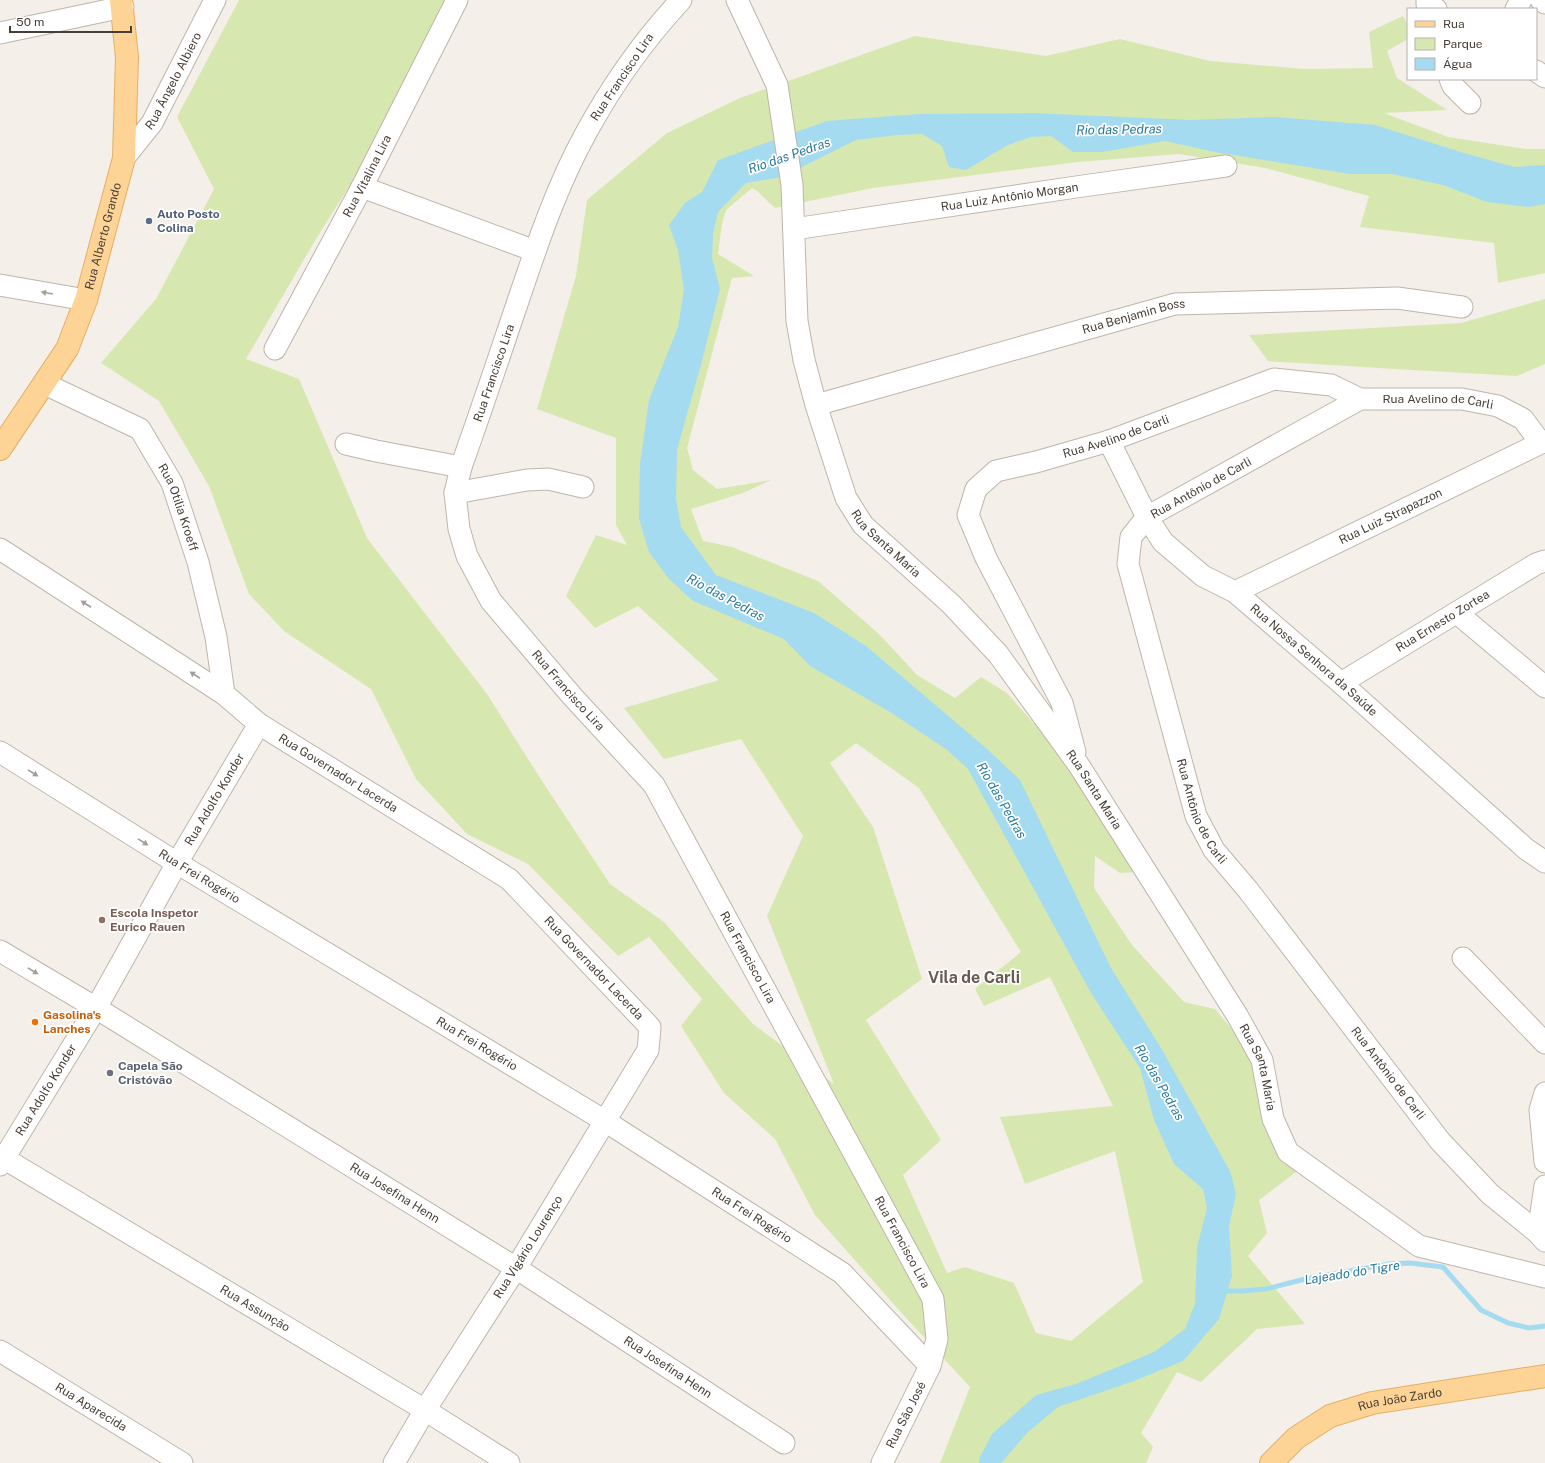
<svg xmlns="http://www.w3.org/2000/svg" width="1545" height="1463" font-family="'Public Sans',sans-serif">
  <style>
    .green { fill: #d6e8b0; fill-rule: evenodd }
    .water { fill: #a4dbf1 }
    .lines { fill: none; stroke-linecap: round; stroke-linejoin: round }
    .stream { stroke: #a4dbf1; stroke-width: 5 }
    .minor-casing { stroke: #bfb5aa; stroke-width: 23 }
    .major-casing { stroke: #e4af65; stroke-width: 24 }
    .minor { stroke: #fff; stroke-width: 21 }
    .major { stroke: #fed496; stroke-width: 22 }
    .oneway { fill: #a39e9a }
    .service-dot { fill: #5c6f8a; stroke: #fff; stroke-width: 1.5 }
    .education-dot { fill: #8d6e63; stroke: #fff; stroke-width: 1.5 }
    .food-dot { fill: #e8710a; stroke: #fff; stroke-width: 1.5 }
    .worship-dot { fill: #6b7280; stroke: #fff; stroke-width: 1.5 }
    .labels { text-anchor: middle; stroke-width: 3.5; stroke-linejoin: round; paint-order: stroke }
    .street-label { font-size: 12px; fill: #473e36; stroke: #fff }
    .service-label { font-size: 12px; font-weight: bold; fill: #4e5e75; stroke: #fff; text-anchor: start }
    .education-label { font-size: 12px; font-weight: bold; fill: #785e54; stroke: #fff; text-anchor: start }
    .food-label { font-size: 12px; font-weight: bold; fill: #c56008; stroke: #fff; text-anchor: start }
    .worship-label { font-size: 12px; font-weight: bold; fill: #5b616d; stroke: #fff; text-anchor: start }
    .water-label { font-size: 13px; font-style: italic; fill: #2a7a9c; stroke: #fff }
    .district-label { font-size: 16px; font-weight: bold; fill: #6a5b4d; stroke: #fff }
  </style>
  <rect width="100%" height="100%" fill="#f4efe8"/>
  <!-- green -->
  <path class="green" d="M239,0h207l-89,174 -41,65 -70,120 53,20 68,159 120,156 57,90 66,100 54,38 89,102 81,60 -67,-168 36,-80 -62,-97 -77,20 -40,-51 95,-28 -81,-74 -43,22 -29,-32 30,-61 31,10 -11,-20v-87l-79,-29 39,-133 11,-76 80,-67 73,-35 175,-62 131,20 74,-17 90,22 94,8 69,-1 -4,-36 34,-16 5,9v14l-21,12 10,27 50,32 -63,3 64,24 78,12h19v124l-47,10 -4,-40 -134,-16 9,-31 -104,-28 -86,-14 -101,8 -205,26 -98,20 -18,-17 -5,-3 -26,22 -4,14 -4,30 36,22 -22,2 -45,170 6,22 24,19 54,-9 -28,13 -52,16 12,32 29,6 86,34 61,53 38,41 38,23 26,-21 26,16 36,41 96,138 -19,1 -25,-17 -1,32 38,57 52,57 31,7 36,43 15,78 30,42 -37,28 8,33 -19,23 57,68 -48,5 -56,53 -24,-10 -36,61 12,14 -7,16h-206l30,-76 -72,-78 -83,-94 -40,-76 -51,-46 -43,-67 21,-27 -53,-62 -31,19 -90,-92 -61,-30 -51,-55 -45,-90 -87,-58 -35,-37 -40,-108 -50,-85 -58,-38 55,-64 58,-110 -37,-72zM856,743l63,45 102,164 -46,37 9,17 66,-29 63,129 -113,11 25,67 90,-33 28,131 -72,59 -35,-8 -22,-50 -49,-16 -18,6 -44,-98 38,-35 -75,-120 56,-41 -49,-152 -43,-64z
    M1545,299v65l-28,12 -122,-7 -127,-8 -19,-26 212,-12z"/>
  <!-- water -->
  <path class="water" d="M1033,113l158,7 84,-3 100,8 89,28 50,14 31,-2v39l-16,3 -42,-5 -44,-17 -51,-11h-42l-135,-22 -50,-11 -63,11h-29l-22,-16 -20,1 -23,8 -42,25 -17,-3 -7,-21 -20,-12 -24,1 -42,5 -74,37 -36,6 -28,29 -5,22 -1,24 8,31 -18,72 -25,89 -1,49 5,28 35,48 98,38 52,33 120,102 34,32 91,188 50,80 69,123 6,23 -7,32 3,50 -13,43 -36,42 -49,20 -76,26 -31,26 -26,30h-22l1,-6 12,-23 44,-39 40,-11 78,-32 31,-23 10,-25 2,-57 10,-39 -4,-19 -29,-25 -20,-44 -14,-52 -49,-75 -123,-224 -22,-20 -56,-37 -80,-46 -26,-27 -91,-38 -24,-22 -20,-27 -10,-33 1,-55 9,-64 29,-73 6,-37 -6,-40 -9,-25 16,-22 17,-11 16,-32 109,-39 92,-7z"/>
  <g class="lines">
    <!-- stream -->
    <path class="stream" d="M1222,1291h20l24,-2 39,-10 84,-15 21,-1 33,4 38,43 27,13 21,5 16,-2"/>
    <defs>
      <g id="minor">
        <path id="s1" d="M681,0c-37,40 -69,85 -95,133 -30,54 -50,115 -70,174 -18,53 -36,107 -55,160l-6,26 4,36 8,27 24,45 81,95 82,89 279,514 4,40 -7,27 -48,97"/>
        <path id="s2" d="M737,0l40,85 15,100 5,136 7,39 12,45 30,93 17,27 88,79 47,50 80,110 159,251 25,45 11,59 15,33 131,94 126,31"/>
        <path d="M1427,0v4l9,5"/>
        <path d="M1541,0l4,3"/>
        <path d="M1516,9l5,-9"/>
        <path d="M0,33l123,-26"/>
        <path d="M1536,71l9,6"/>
        <path d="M1450,79l3,7 17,17"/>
        <path id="s3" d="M124,158l28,-35 63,-123"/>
        <path d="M362,187l173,64"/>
        <path id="s4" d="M794,229l289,-43 143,-20"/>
        <path d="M0,285l86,15"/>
        <path id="s5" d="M275,349l87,-162 95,-187"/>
        <path id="s6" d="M45,384l95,45 32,54 26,79 18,75 8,57"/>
        <path id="s7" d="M1360,399l-213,118 -16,20 -3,27 68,252 18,34 34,40 192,251 50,53 48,39 7,8"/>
        <path id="s8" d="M816,405l359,-101 222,-6 65,9"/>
        <path id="s9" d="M1109,441l38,76 16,25 40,34 32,16 106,91 185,166 19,13"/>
        <path d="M346,444l30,7 85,16"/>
        <path d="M455,493l72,-13 21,-1 35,8"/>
        <path id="s10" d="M0,549l224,145 35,30 250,155 141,148 -2,23 -132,218 -91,142 -31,53"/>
        <path id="s11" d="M1235,592l310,-151"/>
        <path d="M1457,613l88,74"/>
        <path id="s12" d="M1341,683l195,-119 9,-3"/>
        <path id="s13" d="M0,752l177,111 428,258 237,152 88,93"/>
        <path id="s14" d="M1075,752l-13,-49 -76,-145 -18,-43 8,-26 20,-18 40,-9 73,-21 165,-62 57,6 29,14h102l36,7 25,13 17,23"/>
        <path id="s15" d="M0,951l96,57 420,260 268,175"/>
        <path d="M1463,958l82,85"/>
        <path d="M1545,1093l-5,17 5,52"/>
        <path id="s16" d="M0,1156l425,254 84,53"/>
        <path id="s17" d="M0,1165l96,-157 81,-145 82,-139"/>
        <path d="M1538,1233l7,-47"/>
        <path id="s18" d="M0,1351l182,112"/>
      </g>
      <g id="major">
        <path id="s19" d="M0,449l67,-100 19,-49 38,-142 3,-101 -6,-57"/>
        <path id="s20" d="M1271,1463l25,-25 34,-22 42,-13 173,-27"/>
      </g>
    </defs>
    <!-- minor casing -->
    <use href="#minor" class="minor-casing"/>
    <!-- major casing -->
    <use href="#major" class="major-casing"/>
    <!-- minor -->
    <use href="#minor" class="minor"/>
    <!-- major -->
    <use href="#major" class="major"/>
  </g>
  <!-- one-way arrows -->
  <defs><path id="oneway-solid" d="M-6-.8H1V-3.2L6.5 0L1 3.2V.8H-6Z"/></defs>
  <g class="oneway">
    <use href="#oneway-solid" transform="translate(47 293) rotate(-170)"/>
    <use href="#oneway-solid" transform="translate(86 604) rotate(-147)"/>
    <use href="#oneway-solid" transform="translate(195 675) rotate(-147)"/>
    <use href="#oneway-solid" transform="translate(33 773) rotate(32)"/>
    <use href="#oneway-solid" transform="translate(143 842) rotate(32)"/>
    <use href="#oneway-solid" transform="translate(33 971) rotate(31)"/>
  </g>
  <!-- markers -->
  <circle class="service-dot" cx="149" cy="221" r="4"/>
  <circle class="education-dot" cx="102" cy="920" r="4"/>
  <circle class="food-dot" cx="35" cy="1022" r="4"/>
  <circle class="worship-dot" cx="110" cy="1073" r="4"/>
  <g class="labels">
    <!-- street labels -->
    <g class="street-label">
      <text transform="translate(622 77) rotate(-56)" y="4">Rua Francisco Lira</text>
      <text dy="4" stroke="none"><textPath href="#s3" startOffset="92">Rua Ângelo Albiero</textPath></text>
      <text dy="4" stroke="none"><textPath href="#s5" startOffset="196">Rua Vitalina Lira</textPath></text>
      <text dy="4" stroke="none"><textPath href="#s4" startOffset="218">Rua Luiz Antônio Morgan</textPath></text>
      <text dy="4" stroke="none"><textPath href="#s19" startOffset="239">Rua Alberto Grando</textPath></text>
      <text dy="4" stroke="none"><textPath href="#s8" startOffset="330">Rua Benjamin Boss</textPath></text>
      <text transform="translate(494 373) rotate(-71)" y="4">Rua Francisco Lira</text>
      <text dy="4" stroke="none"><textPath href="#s14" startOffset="776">Rua Avelino de Carli</textPath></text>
      <text dy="4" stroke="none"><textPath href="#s14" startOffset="440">Rua Avelino de Carli</textPath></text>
      <text transform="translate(1201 488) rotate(-29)" y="4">Rua Antônio de Carli</text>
      <text dy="4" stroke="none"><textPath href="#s6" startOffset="193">Rua Otilia Kroeff</textPath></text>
      <text dy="4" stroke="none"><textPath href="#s11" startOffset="173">Rua Luiz Strapazzon</textPath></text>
      <text dy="4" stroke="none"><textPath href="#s2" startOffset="576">Rua Santa Maria</textPath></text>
      <text dy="4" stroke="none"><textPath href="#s12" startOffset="119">Rua Ernesto Zortea</textPath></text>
      <text dy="4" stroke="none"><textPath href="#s9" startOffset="307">Rua Nossa Senhora da Saúde</textPath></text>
      <text dy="4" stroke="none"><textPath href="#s1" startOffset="781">Rua Francisco Lira</textPath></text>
      <text dy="4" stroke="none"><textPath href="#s10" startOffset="406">Rua Governador Lacerda</textPath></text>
      <text dy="4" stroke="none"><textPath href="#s2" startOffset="900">Rua Santa Maria</textPath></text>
      <text dy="4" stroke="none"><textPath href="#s17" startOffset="424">Rua Adolfo Konder</textPath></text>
      <text dy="4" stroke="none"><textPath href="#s7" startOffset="555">Rua Antônio de Carli</textPath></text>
      <text dy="4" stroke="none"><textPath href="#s13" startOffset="235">Rua Frei Rogério</textPath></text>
      <text dy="4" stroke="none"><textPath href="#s1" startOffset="1105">Rua Francisco Lira</textPath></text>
      <text dy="4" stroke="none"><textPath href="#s10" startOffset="730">Rua Governador Lacerda</textPath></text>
      <text dy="4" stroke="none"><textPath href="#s13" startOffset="559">Rua Frei Rogério</textPath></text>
      <text dy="4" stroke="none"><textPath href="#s2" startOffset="1224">Rua Santa Maria</textPath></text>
      <text dy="4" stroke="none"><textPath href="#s7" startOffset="879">Rua Antônio de Carli</textPath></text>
      <text dy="4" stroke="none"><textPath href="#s17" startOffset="88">Rua Adolfo Konder</textPath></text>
      <text dy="4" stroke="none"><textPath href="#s15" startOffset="463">Rua Josefina Henn</textPath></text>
      <text dy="4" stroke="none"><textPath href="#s13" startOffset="883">Rua Frei Rogério</textPath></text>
      <text dy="4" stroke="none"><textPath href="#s1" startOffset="1429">Rua Francisco Lira</textPath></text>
      <text transform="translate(528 1247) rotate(-58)" y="4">Rua Vigário Lourenço</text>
      <text dy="4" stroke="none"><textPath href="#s16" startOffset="297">Rua Assunção</textPath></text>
      <text dy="4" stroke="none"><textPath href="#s15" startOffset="787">Rua Josefina Henn</textPath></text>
      <text dy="4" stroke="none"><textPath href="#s20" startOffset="148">Rua João Zardo</textPath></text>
      <text dy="4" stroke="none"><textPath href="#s18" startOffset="107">Rua Aparecida</textPath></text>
      <text transform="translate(906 1415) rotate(-63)" y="4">Rua São José</text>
    </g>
    <!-- service labels -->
    <g class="service-label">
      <text x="157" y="218">Auto Posto<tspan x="157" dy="14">Colina</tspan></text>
    </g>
    <!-- education labels -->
    <g class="education-label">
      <text x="110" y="917">Escola Inspetor<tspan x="110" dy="14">Eurico Rauen</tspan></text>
    </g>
    <!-- food labels -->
    <g class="food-label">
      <text x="43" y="1019">Gasolina's<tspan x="43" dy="14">Lanches</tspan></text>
    </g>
    <!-- worship labels -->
    <g class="worship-label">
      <text x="118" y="1070">Capela São<tspan x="118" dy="14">Cristóvão</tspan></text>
    </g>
    <!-- water labels -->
    <g class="water-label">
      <text transform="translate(1119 129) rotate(-1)" y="5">Rio das Pedras</text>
      <text transform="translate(789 155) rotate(-19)" y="5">Rio das Pedras</text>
      <text transform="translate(726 597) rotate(28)" y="5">Rio das Pedras</text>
      <text transform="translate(1002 800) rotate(60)" y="5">Rio das Pedras</text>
      <text transform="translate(1160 1082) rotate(60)" y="5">Rio das Pedras</text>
      <text transform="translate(1352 1272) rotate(-9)" y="5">Lajeado do Tigre</text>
    </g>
    <!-- district labels -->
    <g class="district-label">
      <text x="974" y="983">Vila de Carli</text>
    </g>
  </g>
  <!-- legend -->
  <rect x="1407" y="8" width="130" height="72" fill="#ffffff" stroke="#b5b2af"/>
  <rect x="1415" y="21" width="20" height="6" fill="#fed496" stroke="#b5b2af"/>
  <text x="1443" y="28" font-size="12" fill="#473e36">Rua</text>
  <rect x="1415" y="38" width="20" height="12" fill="#d6e8b0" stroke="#b5b2af"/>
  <text x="1443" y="48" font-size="12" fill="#473e36">Parque</text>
  <rect x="1415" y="58" width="20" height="12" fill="#a4dbf1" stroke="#b5b2af"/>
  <text x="1443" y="68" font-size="12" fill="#473e36">Água</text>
  <!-- scale -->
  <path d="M10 26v6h121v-6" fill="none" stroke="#473e36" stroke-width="2"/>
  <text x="16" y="26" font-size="12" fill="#473e36" stroke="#ffffff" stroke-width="3" paint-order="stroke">50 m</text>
</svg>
